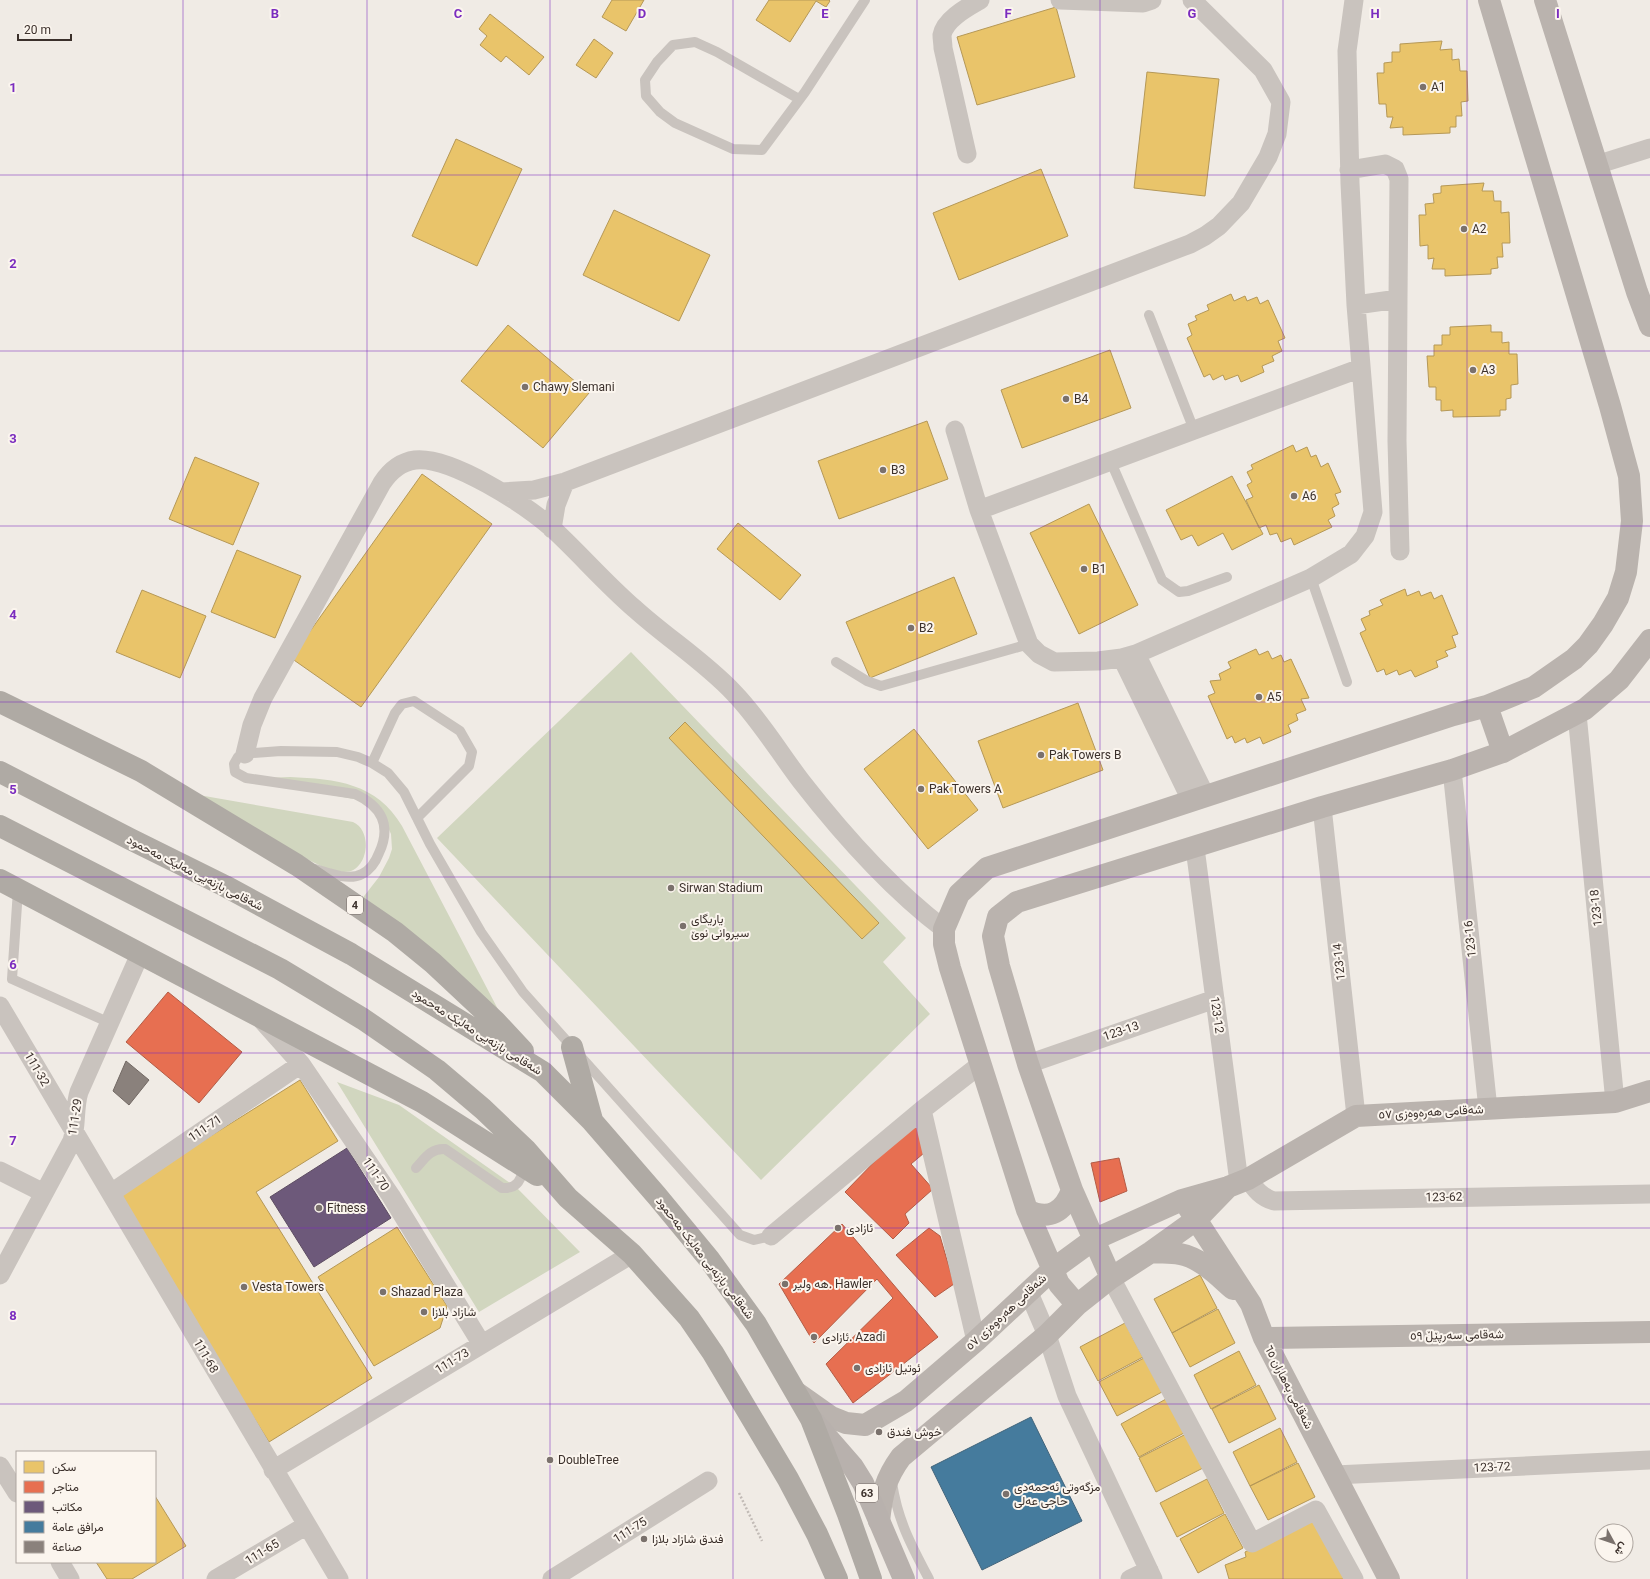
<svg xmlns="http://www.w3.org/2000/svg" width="1650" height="1579" font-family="Roboto,Vazirmatn,sans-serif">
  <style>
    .green { fill: #d1d6bf }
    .homes { fill: #e9c46a; stroke: #b59857 }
    .shops { fill: #e76f51; stroke: #b35c46 }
    .offices { fill: #6d597a; stroke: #5e4d62 }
    .public { fill: #457b9d; stroke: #42647b }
    .industry { fill: #8a817c; stroke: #726964 }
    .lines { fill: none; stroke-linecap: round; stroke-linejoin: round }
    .path { stroke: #c2bbb6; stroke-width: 2.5; stroke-dasharray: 2 2; stroke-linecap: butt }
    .lane { stroke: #c9c3be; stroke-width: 10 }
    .street { stroke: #c9c3be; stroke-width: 19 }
    .secondary { stroke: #bab3ae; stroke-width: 22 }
    .primary { stroke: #b8b1ad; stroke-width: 22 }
    .highway { stroke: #afaaa4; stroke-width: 22 }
    .grid { fill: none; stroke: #7b2cbf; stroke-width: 1; stroke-opacity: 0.55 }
    .poi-dot { fill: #7a716c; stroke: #fbf5ee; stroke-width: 1.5 }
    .labels { text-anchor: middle; stroke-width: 4; stroke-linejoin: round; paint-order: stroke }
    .shield { fill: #fbf5ee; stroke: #756b66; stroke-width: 1 }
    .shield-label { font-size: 11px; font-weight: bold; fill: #3b302b }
    .poi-label { font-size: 12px; fill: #3b302b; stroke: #fbf5ee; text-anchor: start }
    .street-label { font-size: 12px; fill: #3b302b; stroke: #fbf5ee }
    .grid-label { font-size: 13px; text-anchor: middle; font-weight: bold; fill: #7b2cbf; stroke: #fbf5ee; stroke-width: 4; stroke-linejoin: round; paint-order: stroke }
  </style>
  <rect width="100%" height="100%" fill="#f0ebe5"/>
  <!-- green -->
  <path class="green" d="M631,652l275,286 -23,24 47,52 -169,166 -324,-342z
    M290,777c46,2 87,6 112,49l99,189 -140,-115 18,-23 10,-19 3,-9 -1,-15 -4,-9 -22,-24 -122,-22z
    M193,794l160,28c21,9 15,52 -10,50 -22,-2 -45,-19 -64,-29 -28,-16 -57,-33 -86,-49z
    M337,1082l62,23 118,83 63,64 -101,60z"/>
  <!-- homes -->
  <path class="homes" d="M612,0h32l-18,31 -24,-14z
    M769,0h60l1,1 -4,6 -10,-6 -26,41 -34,-22z
    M1056,7l19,70 -98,28 -20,-68z
    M490,14l54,43 -15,18 -23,-19 -5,6 -21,-17 7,-9 -8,-7z
    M594,39l19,14 -17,25 -20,-13z
    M1442,41l-2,9 12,-1v11l7,-1 1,12h7l1,30 -7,1 1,14h-6v11h-6v6l-47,2v-8l-13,1 3,-11h-6l-1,-13h-7l-2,-31h7v-10l8,-1v-10h8v-8z
    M1147,72l72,7 -14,117 -71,-8z
    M456,139l66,30 -45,97 -65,-30z
    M1041,169l27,67 -109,44 -26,-67z
    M1484,183l-2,8h11l1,10h7v12l8,-1 1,31h-8l1,14h-6l1,11 -7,1v5l-46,2v-7h-13l2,-11 -6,1v-14l-8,1 -1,-31h7l-1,-11 9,-1 -1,-9 8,-1v-7z
    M614,210l96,45 -31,66 -96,-46z
    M1231,294l3,7 11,-5 2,5 10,-4 3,7 8,-4 17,38 -7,3 4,10 -10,5 2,5 -12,5 2,6 -23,10 -3,-7 -13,5 -2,-5 -10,5 -3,-6 -6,3 -17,-39 5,-3 -4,-11 9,-4 -2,-4 14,-6 -2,-5z
    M508,325l81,68 -46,55 -82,-67z
    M1491,325v7h11v11l7,-1v12h8l1,30 -7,1v13l-5,1v11h-6v6l-47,1v-7l-12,1v-11h-5v-13h-7l-2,-31h7v-11h8v-10h8v-8z
    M1110,350l21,58 -109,40 -21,-58z
    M927,421l21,58 -109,40 -21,-58z
    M1293,445l3,7 11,-5 4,10 5,-2 5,12 7,-4 13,29 -6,2 4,10 -7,4 3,8 -7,4 4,7 -38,18 -3,-7 -10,4 -4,-9 -7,2 -4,-10 -7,3 -13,-28 7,-3 -6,-12 5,-3 -5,-10 6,-3 -2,-4z
    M195,457l64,26 -26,62 -64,-26z
    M422,474l70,50 -131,183 -70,-49z
    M1232,476l31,58 -31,16 -9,-17 -25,13 -6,-11 -11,5 -15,-30z
    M1089,504l49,101 -59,29 -49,-101z
    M738,523l63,52 -21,25 -63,-51z
    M237,550l64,26 -26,62 -64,-26z
    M954,577l23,57 -107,44 -24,-56z
    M1405,589l2,7 12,-5 2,5 10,-4 3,7 8,-4 16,39 -6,2 4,11 -11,4 3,5 -12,5 2,6 -23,10 -4,-7 -12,5 -2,-5 -11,5 -2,-6 -7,3 -17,-39 6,-3 -5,-11 9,-4 -1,-4 14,-6 -3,-5z
    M142,590l64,26 -26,62 -64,-26z
    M1256,649l3,6 9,-4 4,8 9,-4 3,7 7,-3 18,39 -8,1 5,11 -10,4 2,6 -10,5 3,7 -28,12 -3,-7 -13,6 -2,-5 -10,5 -3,-7 -5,3 -19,-43 7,-3 -5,-12 11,-1 -2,-6 12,-6 -3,-6z
    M1078,703l25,67 -100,38 -25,-67z
    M685,722l194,201 -17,16 -193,-201z
    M914,729l64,81 -50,39 -64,-80z
    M300,1080l38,61 -82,51 116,186 -103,64 -154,-246z
    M397,1227l50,79 -7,22 -66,38 -56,-89z
    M1200,1275l17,33 -45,25 -18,-34z
    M1218,1309l17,34 -45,24 -18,-34z
    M1125,1323l18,34 -45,24 -18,-34z
    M1239,1351l17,34 -45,24 -17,-34z
    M1144,1358l18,34 -45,24 -18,-34z
    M1259,1385l17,34 -47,24 -17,-34z
    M1166,1399l18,34 -45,24 -18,-33z
    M1280,1428l17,34 -47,24 -17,-34z
    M1186,1434l17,34 -47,24 -17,-34z
    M1298,1463l17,34 -47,23 -18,-34z
    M1207,1479l17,34 -47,24 -17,-34z
    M155,1496l31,50 -54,33h-25l-11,-17h59z
    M1225,1514l18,34 -45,25 -18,-34z
    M1314,1516l32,63h-117l-4,-14 21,-8 -1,-5z"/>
  <!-- shops -->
  <path class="shops" d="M168,992l74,60 -43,51 -73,-61z
    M916,1119l8,34 -13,11 22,25 -28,25 4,9 -16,16 -48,-47z
    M1119,1158l8,33 -27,11 -9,-39z
    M842,1224l96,113 -85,66 -27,-39 67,-66 -16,-19 -63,64 -35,-59z
    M929,1228l11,8 14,48 -19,13 -39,-42z"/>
  <!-- offices -->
  <path class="offices" d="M347,1148l44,70 -77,49 -44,-70z"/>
  <!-- public -->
  <path class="public" d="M1031,1417l51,104 -100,49 -51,-103z"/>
  <!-- industry -->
  <path class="industry" d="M126,1061l23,19 -20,25 -16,-14z"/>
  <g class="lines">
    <!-- path -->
    <path class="path" d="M739,1493l23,48"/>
    <!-- lane -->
    <path class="lane" d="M799,99l-82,-47 -22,-10 -22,3 -16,17 -12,18 1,16 14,16 15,11 58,26 29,1 43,-58 60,-92
      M1149,315l45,115
      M1111,462l51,118 17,12 9,-1 39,-14
      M1311,578l36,104
      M836,662l31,19 14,5 148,-42
      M372,763l23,-50 7,-9 12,-3 46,30 12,21 -3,14 -52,52
      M315,869c13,4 34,12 47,5 8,-4 14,-13 17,-21 13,-28 2,-47 -24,-59l-109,-16 -11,-6 -1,-8 4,-7 15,-4 28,-2 56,1 21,5 14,6 16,10 16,19 26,52 51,88 42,60 217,243 14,5 17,-4
      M18,890l-6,89 98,44
      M416,1168c9,-10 15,-20 29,-19l57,39c16,1 18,-8 23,-21
      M892,1483c6,38 19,62 37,96"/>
    <!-- street -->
    <path class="street" d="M1060,0l83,3 9,-3
      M967,154l-24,-106c0,-4 -1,-9 -1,-13 3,-16 26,-28 38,-35
      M1596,165l54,-17
      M1349,170l36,-6 10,5 4,10 -1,120
      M1356,305l42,-6 -1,142 3,110
      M955,430l24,80 50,134 10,10 15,8 44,-1 24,-3 14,-4 175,-76 40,-24 14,-18 8,-24 -17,-207 -6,-122 -3,-132 7,-51
      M502,492l32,-2 31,-8 625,-238 15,-8 14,-10 22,-23 27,-46 9,-23 4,-32 -18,-32 -71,-70
      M979,510l382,-142
      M552,529l4,-24 9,-23
      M1136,654l69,141
      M1122,658l69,142
      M1577,714l38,388
      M245,754l7,-29 11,-27 119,-215c8,-12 18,-21 33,-23 36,-4 111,45 138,69 28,26 53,55 82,80 32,29 70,53 99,84 26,27 45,59 67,88 42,54 89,107 143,148
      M1452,770l36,339
      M1322,807l34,309
      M1195,848l44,334
      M0,1006l339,573
      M261,1019l40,45 90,132 90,147
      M1028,1064l187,-65
      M922,1110l54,231
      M0,1171l44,22
      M1248,1179c8,11 13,18 26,22l376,-7
      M111,1193l190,-129
      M771,1236l151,-126 59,-46
      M0,1275l72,-134c5,-16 2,-33 7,-49l61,-138
      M1111,1278l141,265 64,-33 38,69
      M1029,1293l18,42 20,61 86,183
      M0,1466l17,27
      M273,1470l359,-216
      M1335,1475l315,-15
      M60,1562l10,17
      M216,1579l91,-54
      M552,1579l156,-98
      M1130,1579l19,-9"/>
    <!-- secondary -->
    <path class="secondary" d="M1545,0l92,292 13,34
      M1487,706l16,46
      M1188,1207l63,97 13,34 125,241
      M1027,1210c22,11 37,2 45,-20
      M1151,1252c10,1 20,0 29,2 21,4 37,21 53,35
      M1111,1278l-39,-88 -44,-126 -29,-98 -6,-30 5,-19 19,-15 305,-95 130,-37 51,-18 82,-43 34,-29 31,-40
      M1077,1305l-18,-21 -32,-74 -77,-242 -6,-24v-15l15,-35 28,-26 466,-153 34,-9 47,-19 40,-28 14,-14 15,-21 15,-26 8,-26 6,-51 -3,-45 -19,-70 -121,-406
      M1264,1338l386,-6
      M797,1393l34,24 15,6 19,2 41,-24 70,-60 76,-71 41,-30 89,-40 46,-13 20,-8 108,-63 259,-14 35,-11
      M879,1521c3,-27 6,-42 22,-64l146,-122 30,-30 34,-27 40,-26 46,-33 30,-31"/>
    <!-- primary -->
    <path class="primary" d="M813,1421l40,46 10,16 41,96"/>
    <!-- highway -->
    <path class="highway" d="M0,702l141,69 156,94 98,67 38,31 62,58 28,30
      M0,772l130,67 95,47 126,68 192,118 49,49 65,75 52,63 47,65 55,95 37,95 23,65
      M0,826l280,143 83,50 74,51 46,39 43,41 42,48 64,56 57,64 24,35 75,126 29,55 20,45
      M0,880l422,222 115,73
      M572,1047l20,73"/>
  </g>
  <!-- grid -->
  <path class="grid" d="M183,0v1579M367,0v1579M550,0v1579M733,0v1579M917,0v1579M1100,0v1579M1283,0v1579M1467,0v1579M0,175h1650M0,351h1650M0,526h1650M0,702h1650M0,877h1650M0,1053h1650M0,1228h1650M0,1404h1650"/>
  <!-- markers -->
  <g class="poi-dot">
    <circle cx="1423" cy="87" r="4"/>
    <circle cx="1464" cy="229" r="4"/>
    <circle cx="1473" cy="370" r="4"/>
    <circle cx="525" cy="387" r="4"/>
    <circle cx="1066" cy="399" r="4"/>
    <circle cx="883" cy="470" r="4"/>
    <circle cx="1294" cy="496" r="4"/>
    <circle cx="1084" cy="569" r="4"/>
    <circle cx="911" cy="628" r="4"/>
    <circle cx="1259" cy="697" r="4"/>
    <circle cx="1041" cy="755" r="4"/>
    <circle cx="921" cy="789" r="4"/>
    <circle cx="671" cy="888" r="4"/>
    <circle cx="683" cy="926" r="4"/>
    <circle cx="319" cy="1208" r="4"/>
    <circle cx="838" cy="1228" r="4"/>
    <circle cx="785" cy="1284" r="4"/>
    <circle cx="244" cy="1287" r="4"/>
    <circle cx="383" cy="1292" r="4"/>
    <circle cx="424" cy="1312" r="4"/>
    <circle cx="814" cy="1337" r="4"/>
    <circle cx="857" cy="1368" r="4"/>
    <circle cx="879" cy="1432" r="4"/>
    <circle cx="550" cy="1460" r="4"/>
    <circle cx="1006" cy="1494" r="4"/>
    <circle cx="644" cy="1539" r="4"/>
  </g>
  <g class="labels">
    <!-- shield labels -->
    <g class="shield">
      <rect x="347" y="896" width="16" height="18" rx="3"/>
      <rect x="856" y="1484" width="22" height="18" rx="3"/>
    </g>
    <g class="shield-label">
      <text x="355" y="909">4</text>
      <text x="867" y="1497">63</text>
    </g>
    <!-- poi labels -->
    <g class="poi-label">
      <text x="1431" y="91">A1</text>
      <text x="1472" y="233">A2</text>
      <text x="1481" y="374">A3</text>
      <text x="533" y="391">Chawy Slemani</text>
      <text x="1074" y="403">B4</text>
      <text x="891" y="474">B3</text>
      <text x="1302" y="500">A6</text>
      <text x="1092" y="573">B1</text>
      <text x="919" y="632">B2</text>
      <text x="1267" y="701">A5</text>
      <text x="1049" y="759">Pak Towers B</text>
      <text x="929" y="793">Pak Towers A</text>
      <text x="679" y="892">Sirwan Stadium</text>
      <text x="691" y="923">یاریگای<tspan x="691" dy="14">سیروانی نوێ</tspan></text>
      <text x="327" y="1212">Fitness</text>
      <text x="846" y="1232">ئازادی</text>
      <text x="793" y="1288">هه ولير. Hawler</text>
      <text x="252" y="1291">Vesta Towers</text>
      <text x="391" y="1296">Shazad Plaza</text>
      <text x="432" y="1316">شازاد بلازا</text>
      <text x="822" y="1341">ئازادى. Azadi</text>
      <text x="865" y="1372">ئوتیل ئازادی</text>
      <text x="887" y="1436">خوش فندق</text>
      <text x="558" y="1464">DoubleTree</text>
      <text x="1014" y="1491">مزگەوتی ئەحمەدی<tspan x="1014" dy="14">حاجی عەلی</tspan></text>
      <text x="652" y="1543">فندق شازاد بلازا</text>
    </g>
    <!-- street labels -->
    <g class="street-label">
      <text transform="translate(195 873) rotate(27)" y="4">شەقامی بازنەیی مەلیک مەحمود</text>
      <text transform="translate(1596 908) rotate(-96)" y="4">123-18</text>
      <text transform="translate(1470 939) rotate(-96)" y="4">123-16</text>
      <text transform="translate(1339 962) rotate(-96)" y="4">123-14</text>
      <text transform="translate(1217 1015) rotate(82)" y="4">123-12</text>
      <text transform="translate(1121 1031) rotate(-19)" y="4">123-13</text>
      <text transform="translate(477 1032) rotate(32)" y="4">شەقامی بازنەیی مەلیک مەحمود</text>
      <text transform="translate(37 1069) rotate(60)" y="4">111-32</text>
      <text transform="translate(1431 1112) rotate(-3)" y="4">شەقامی هەرەوەزی ٥٧</text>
      <text transform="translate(75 1117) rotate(-81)" y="4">111-29</text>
      <text transform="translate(205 1128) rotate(-34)" y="4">111-71</text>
      <text transform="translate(376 1174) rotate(56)" y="4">111-70</text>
      <text transform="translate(1444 1197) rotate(-1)" y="4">123-62</text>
      <text transform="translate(705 1258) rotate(52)" y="4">شەقامی بازنەیی مەلیک مەحمود</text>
      <text transform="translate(1006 1312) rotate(-43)" y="4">شەقامی هەرەوەزی ٥٧</text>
      <text transform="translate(1457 1335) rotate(-1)" y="4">شەقامی سەرپێڵ ٥٩</text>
      <text transform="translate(206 1356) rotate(60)" y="4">111-68</text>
      <text transform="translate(452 1361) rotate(-31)" y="4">111-73</text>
      <text transform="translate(1289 1387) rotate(63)" y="4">شەقامی بەهاران ٦٥</text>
      <text transform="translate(1492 1467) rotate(-3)" y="4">123-72</text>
      <text transform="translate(630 1530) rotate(-32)" y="4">111-75</text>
      <text transform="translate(262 1552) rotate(-31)" y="4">111-65</text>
    </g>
  </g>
  <g class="grid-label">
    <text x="275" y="18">B</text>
    <text x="458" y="18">C</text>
    <text x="642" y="18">D</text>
    <text x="825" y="18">E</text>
    <text x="1008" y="18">F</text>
    <text x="1192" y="18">G</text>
    <text x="1375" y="18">H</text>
    <text x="1558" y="18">I</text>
    <text x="13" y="92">1</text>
    <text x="13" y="268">2</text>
    <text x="13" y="443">3</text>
    <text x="13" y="619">4</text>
    <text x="13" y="794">5</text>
    <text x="13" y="969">6</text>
    <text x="13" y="1145">7</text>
    <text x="13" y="1320">8</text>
  </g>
  <!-- legend -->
  <rect x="16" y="1451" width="140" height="112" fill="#fbf5ee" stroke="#aea6a0"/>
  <rect x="24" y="1461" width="20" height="12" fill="#e9c46a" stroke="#aea6a0"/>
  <text x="52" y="1471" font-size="12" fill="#3b302b">سكن</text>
  <rect x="24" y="1481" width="20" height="12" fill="#e76f51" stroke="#aea6a0"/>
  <text x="52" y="1491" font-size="12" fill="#3b302b">متاجر</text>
  <rect x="24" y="1501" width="20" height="12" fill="#6d597a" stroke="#aea6a0"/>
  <text x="52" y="1511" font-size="12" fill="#3b302b">مكاتب</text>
  <rect x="24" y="1521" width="20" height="12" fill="#457b9d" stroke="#aea6a0"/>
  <text x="52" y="1531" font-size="12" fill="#3b302b">مرافق عامة</text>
  <rect x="24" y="1541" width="20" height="12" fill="#8a817c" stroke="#aea6a0"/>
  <text x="52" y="1551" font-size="12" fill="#3b302b">صناعة</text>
  <!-- north arrow -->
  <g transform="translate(1614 1543) rotate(130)"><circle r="19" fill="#fbf5ee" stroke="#aea6a0"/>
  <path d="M0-3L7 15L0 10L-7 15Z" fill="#7a716c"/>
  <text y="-6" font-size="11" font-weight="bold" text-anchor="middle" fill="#3b302b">ش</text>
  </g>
  <!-- scale -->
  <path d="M18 34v6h53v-6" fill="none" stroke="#3b302b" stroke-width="2"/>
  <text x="24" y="34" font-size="12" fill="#3b302b" stroke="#fbf5ee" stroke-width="3" paint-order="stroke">20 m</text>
</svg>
